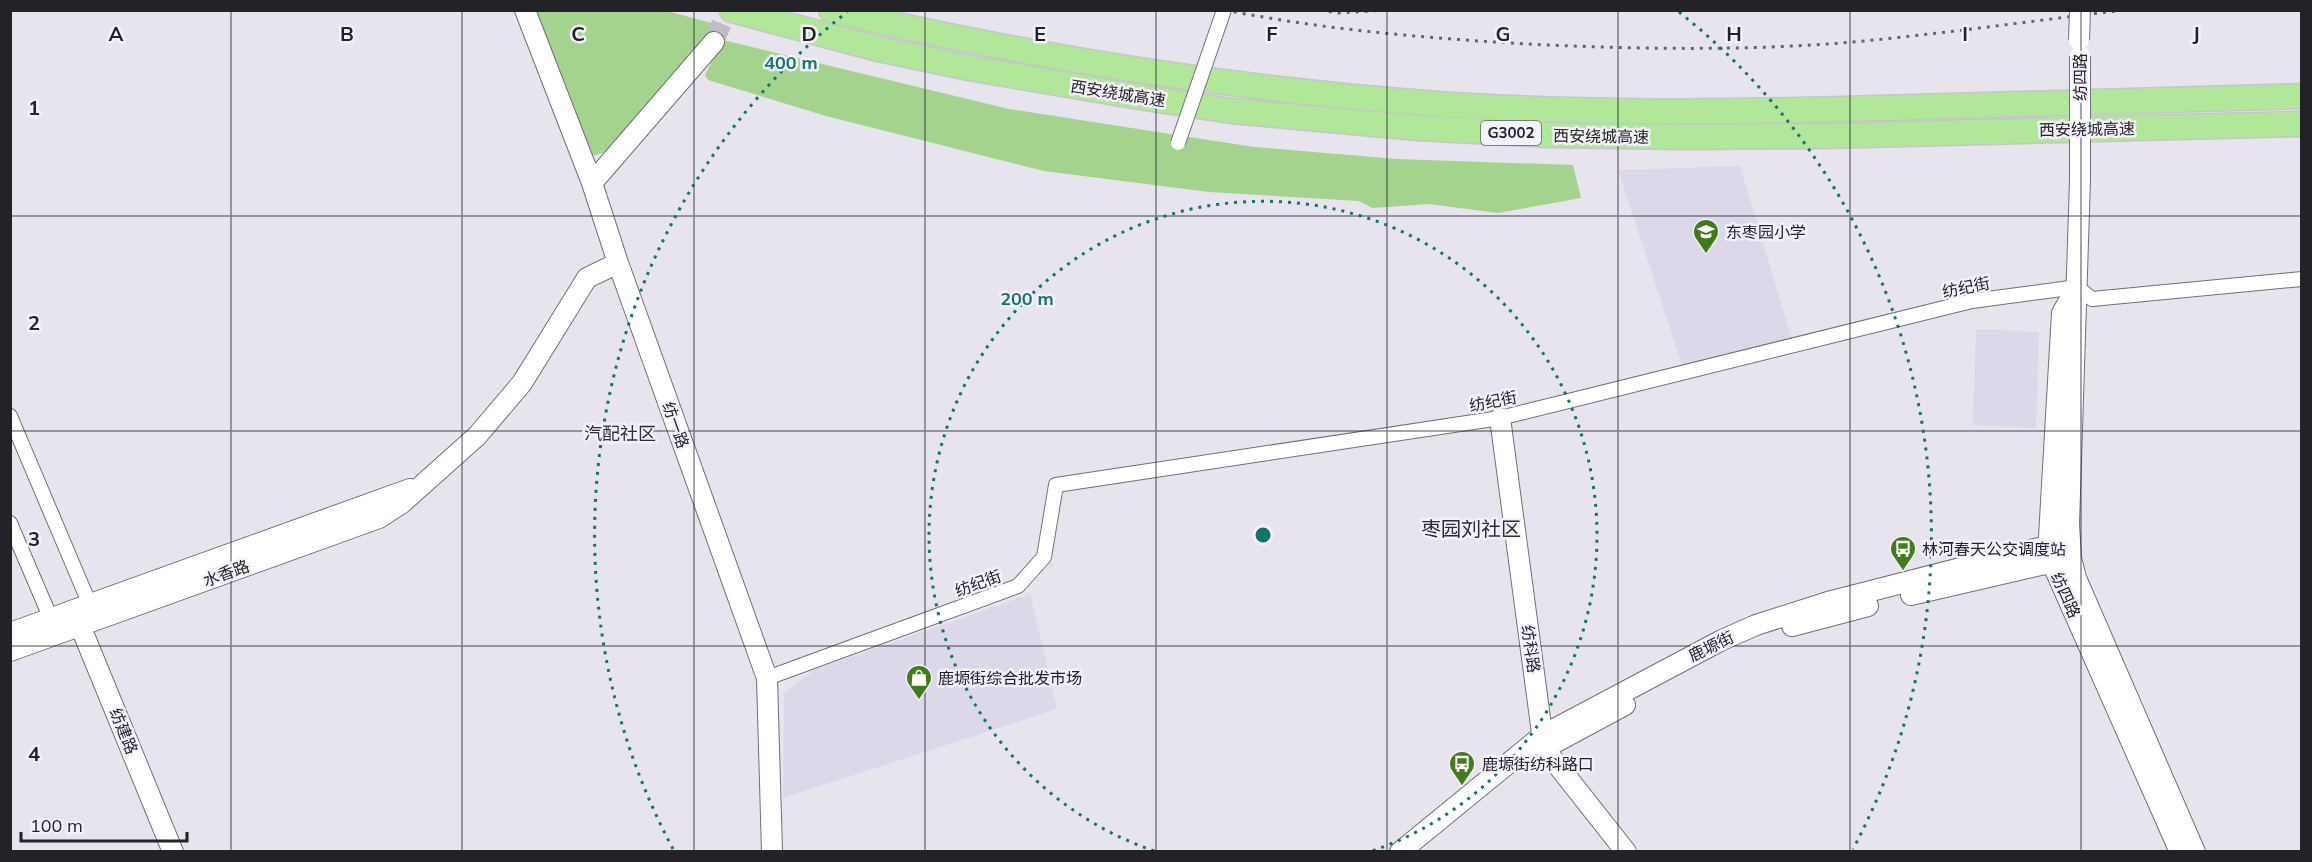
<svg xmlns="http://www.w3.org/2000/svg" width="2312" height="862" font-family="Mulish,'Noto Sans SC',sans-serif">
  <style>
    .built { fill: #ddd8e9 }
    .green { fill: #a3d38d }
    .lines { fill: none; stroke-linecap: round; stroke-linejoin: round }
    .secondary-tunnel { stroke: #c0bdc6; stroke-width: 20; stroke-dasharray: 20 10; stroke-linecap: butt }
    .street-casing { stroke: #726f78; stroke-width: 16 }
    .secondary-casing { stroke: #726f78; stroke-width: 22 }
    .highway-casing { stroke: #c6c6c7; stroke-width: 27 }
    .street { stroke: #fff; stroke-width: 14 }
    .secondary { stroke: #fff; stroke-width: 20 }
    .highway { stroke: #b1e799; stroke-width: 24 }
    .rail { stroke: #66646a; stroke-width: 3; stroke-dasharray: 3 6; stroke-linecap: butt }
    .street-bridge-casing { stroke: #726f78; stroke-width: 16; stroke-linecap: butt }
    .secondary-bridge-casing { stroke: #726f78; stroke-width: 22; stroke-linecap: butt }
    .street-bridge { stroke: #fff; stroke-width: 14 }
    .secondary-bridge { stroke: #fff; stroke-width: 20 }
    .grid { fill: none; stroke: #232226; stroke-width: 1.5; stroke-opacity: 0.55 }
    .ring { fill: none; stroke: #0f766e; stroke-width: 3; stroke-dasharray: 3 6 }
    .labels { text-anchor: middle; stroke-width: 5; stroke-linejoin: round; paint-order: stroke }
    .shield { fill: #f4f1fb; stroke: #626066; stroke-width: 1.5 }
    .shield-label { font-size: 15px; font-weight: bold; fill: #232226 }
    .street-label { font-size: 16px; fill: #232226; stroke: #f4f1fb }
    .poi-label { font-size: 16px; fill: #232226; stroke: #f4f1fb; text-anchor: start }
    .neighbourhood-label { font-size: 18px; fill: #2f2d34; stroke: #f4f1fb }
    .quarter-label { font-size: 20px; fill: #2f2d34; stroke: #f4f1fb }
    .grid-label { font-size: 20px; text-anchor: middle; font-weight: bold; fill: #232226; stroke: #f4f1fb; stroke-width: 5; stroke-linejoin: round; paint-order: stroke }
    .centre { fill: #0f766e; stroke: #f4f1fb; stroke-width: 3 }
    .ring-label { font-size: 18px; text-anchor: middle; font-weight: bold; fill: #0f766e; stroke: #f4f1fb; stroke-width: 5; stroke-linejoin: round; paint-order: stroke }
  </style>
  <rect width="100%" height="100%" fill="#e7e4ee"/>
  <!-- built -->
  <path class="built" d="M1740,166l52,173 -110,26 -64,-195z
    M1976,329l63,3 -3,96 -63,-3z
    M1030,594l27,115 -274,89 1,-105 30,-23z"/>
  <!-- green -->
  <path class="green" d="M533,11h133l50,13 -3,12 -103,115 -22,6z
    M723,40l286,69 245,38 142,12 177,6 8,33 -83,15 -69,-9 -57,4 -13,-7 -150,-9 -165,-21 -218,-55 -118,-36 -3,-5z"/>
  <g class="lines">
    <!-- secondary-tunnel -->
    <path class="secondary-tunnel" d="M714,42l13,-32"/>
    <defs>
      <path id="street" d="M10,416l80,189
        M10,523l41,96
        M767,678l251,-92 26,-29 12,-72 444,-67 472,-117 105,-14 15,12 210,-20"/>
      <path id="secondary" d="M525,10l67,173 26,80 149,415 5,174
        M2080,179l-11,345 2,34 5,20 119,274
        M592,183l122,-141
        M2076,289l-14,24 -14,241 132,298
        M1500,418l44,330 82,104
        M1911,595l160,-37
        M75,613l98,239
        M1792,626l76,-20
        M10,633l400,-144
        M10,651l358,-129 11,-4 23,-15 75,-67 45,-53 65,-105 31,-15
        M1545,748l80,-43
        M1400,852l143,-117 179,-95 34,-15 72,-23 242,-62"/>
      <path id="highway" d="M732,10l142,38 95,20 176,30 87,13 186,17 131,7 137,2 139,-1 477,-12
        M831,10c196,46 394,78 594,93 163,12 327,9 490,4 129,-3 258,-7 387,-11"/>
    </defs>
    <!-- street casing -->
    <use href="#street" class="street-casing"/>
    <!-- secondary casing -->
    <use href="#secondary" class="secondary-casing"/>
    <!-- highway casing -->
    <use href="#highway" class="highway-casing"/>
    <!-- street -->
    <use href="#street" class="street"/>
    <!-- secondary -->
    <use href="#secondary" class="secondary"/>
    <!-- highway -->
    <use href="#highway" class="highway"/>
    <!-- rail -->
    <path class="rail" d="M1225,10c100,20 201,28 302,34 104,5 210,7 314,-1 94,-8 189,-22 284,-33
      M1320,10l18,3 50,-3"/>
    <defs>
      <path id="street-bridge" d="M1178,143l46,-133"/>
      <path id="secondary-bridge" d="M2079,40l1,-30
        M2080,56v123"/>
    </defs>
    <!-- street-bridge casing -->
    <use href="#street-bridge" class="street-bridge-casing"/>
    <!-- secondary-bridge casing -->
    <use href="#secondary-bridge" class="secondary-bridge-casing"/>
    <!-- street-bridge -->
    <use href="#street-bridge" class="street-bridge"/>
    <!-- secondary-bridge -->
    <use href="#secondary-bridge" class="secondary-bridge"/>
  </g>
  <!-- grid -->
  <path class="grid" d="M231,10v842M462,10v842M694,10v842M925,10v842M1156,10v842M1387,10v842M1618,10v842M1850,10v842M2081,10v842M10,216h2292M10,431h2292M10,646h2292"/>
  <!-- distance rings -->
  <g class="ring">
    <path d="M1154 851A334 334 0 1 1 1372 851"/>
    <path d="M673 849A668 668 0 0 1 847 12M1679 12A668 668 0 0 1 1853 849"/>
  </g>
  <!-- icons -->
  <defs>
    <symbol id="school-pin" viewBox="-11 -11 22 30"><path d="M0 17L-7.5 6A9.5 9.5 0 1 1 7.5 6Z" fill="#407d1a" stroke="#f4f1fb"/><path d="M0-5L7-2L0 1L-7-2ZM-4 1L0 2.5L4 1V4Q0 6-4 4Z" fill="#fff"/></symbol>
    <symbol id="bus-pin" viewBox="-11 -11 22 30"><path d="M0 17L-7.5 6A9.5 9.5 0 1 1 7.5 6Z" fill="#407d1a" stroke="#f4f1fb"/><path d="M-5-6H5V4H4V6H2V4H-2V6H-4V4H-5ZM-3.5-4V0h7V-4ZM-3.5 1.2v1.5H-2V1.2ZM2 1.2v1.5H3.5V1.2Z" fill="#fff"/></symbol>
    <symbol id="shop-pin" viewBox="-11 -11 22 30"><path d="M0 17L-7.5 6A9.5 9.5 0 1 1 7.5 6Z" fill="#407d1a" stroke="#f4f1fb"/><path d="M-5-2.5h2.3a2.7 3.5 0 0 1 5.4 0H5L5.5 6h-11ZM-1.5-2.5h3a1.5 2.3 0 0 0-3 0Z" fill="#fff"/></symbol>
  </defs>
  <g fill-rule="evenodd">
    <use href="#school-pin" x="1691" y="217" width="30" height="40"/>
    <use href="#bus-pin" x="1888" y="534" width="30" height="40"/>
    <use href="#shop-pin" x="904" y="663" width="30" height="40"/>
    <use href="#bus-pin" x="1447" y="749" width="30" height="40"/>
  </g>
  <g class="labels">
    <!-- shield labels -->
    <rect class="shield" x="1481" y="121" width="60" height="24" rx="4.5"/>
    <g class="shield-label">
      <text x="1511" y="138">G3002</text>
    </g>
    <!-- street labels -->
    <g class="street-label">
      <text transform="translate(2080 77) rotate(-90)" y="6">纺四路</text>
      <text transform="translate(1118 93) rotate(9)" y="6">西安绕城高速</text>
      <text transform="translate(2087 129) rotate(-1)" y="6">西安绕城高速</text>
      <text transform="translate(1601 136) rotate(1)" y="6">西安绕城高速</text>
      <text transform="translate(1966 287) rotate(-11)" y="6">纺纪街</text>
      <text transform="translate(1493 401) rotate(-11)" y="6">纺纪街</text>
      <text transform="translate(676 425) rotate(70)" y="6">纺一路</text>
      <text transform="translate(226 573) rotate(-20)" y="6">水香路</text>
      <text transform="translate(978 583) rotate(-20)" y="6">纺纪街</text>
      <text transform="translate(2066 595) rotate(66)" y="6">纺四路</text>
      <text transform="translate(1711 646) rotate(-26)" y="6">鹿塬街</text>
      <text transform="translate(1531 649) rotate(82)" y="6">纺科路</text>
      <text transform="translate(124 731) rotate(68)" y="6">纺建路</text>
    </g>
    <!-- poi labels -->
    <g class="poi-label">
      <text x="1726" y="238">东枣园小学</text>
      <text x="1922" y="555">林河春天公交调度站</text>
      <text x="938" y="684">鹿塬街综合批发市场</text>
      <text x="1482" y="770">鹿塬街纺科路口</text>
    </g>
    <!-- neighbourhood labels -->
    <g class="neighbourhood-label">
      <text x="620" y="440">汽配社区</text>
    </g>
    <!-- quarter labels -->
    <g class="quarter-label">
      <text x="1471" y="536">枣园刘社区</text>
    </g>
  </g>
  <g class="grid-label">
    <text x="116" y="41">A</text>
    <text x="347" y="41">B</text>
    <text x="578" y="41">C</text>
    <text x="809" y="41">D</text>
    <text x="1040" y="41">E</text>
    <text x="1272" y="41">F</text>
    <text x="1503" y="41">G</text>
    <text x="1734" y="41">H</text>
    <text x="1965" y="41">I</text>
    <text x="2196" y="41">J</text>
    <text x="34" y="115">1</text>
    <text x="34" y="330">2</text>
    <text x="34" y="546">3</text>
    <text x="34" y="761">4</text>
  </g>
  <circle cx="1263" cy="535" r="9" class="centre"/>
  <g class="ring-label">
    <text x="791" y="69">400 m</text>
    <text x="1027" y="305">200 m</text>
  </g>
  <!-- border -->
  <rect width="2312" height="862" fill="none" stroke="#232226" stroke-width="24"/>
  <!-- scale -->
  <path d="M21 832v9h166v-9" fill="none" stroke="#232226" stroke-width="3"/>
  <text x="30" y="832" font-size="18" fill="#232226" stroke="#f4f1fb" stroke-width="4.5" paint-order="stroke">100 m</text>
</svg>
